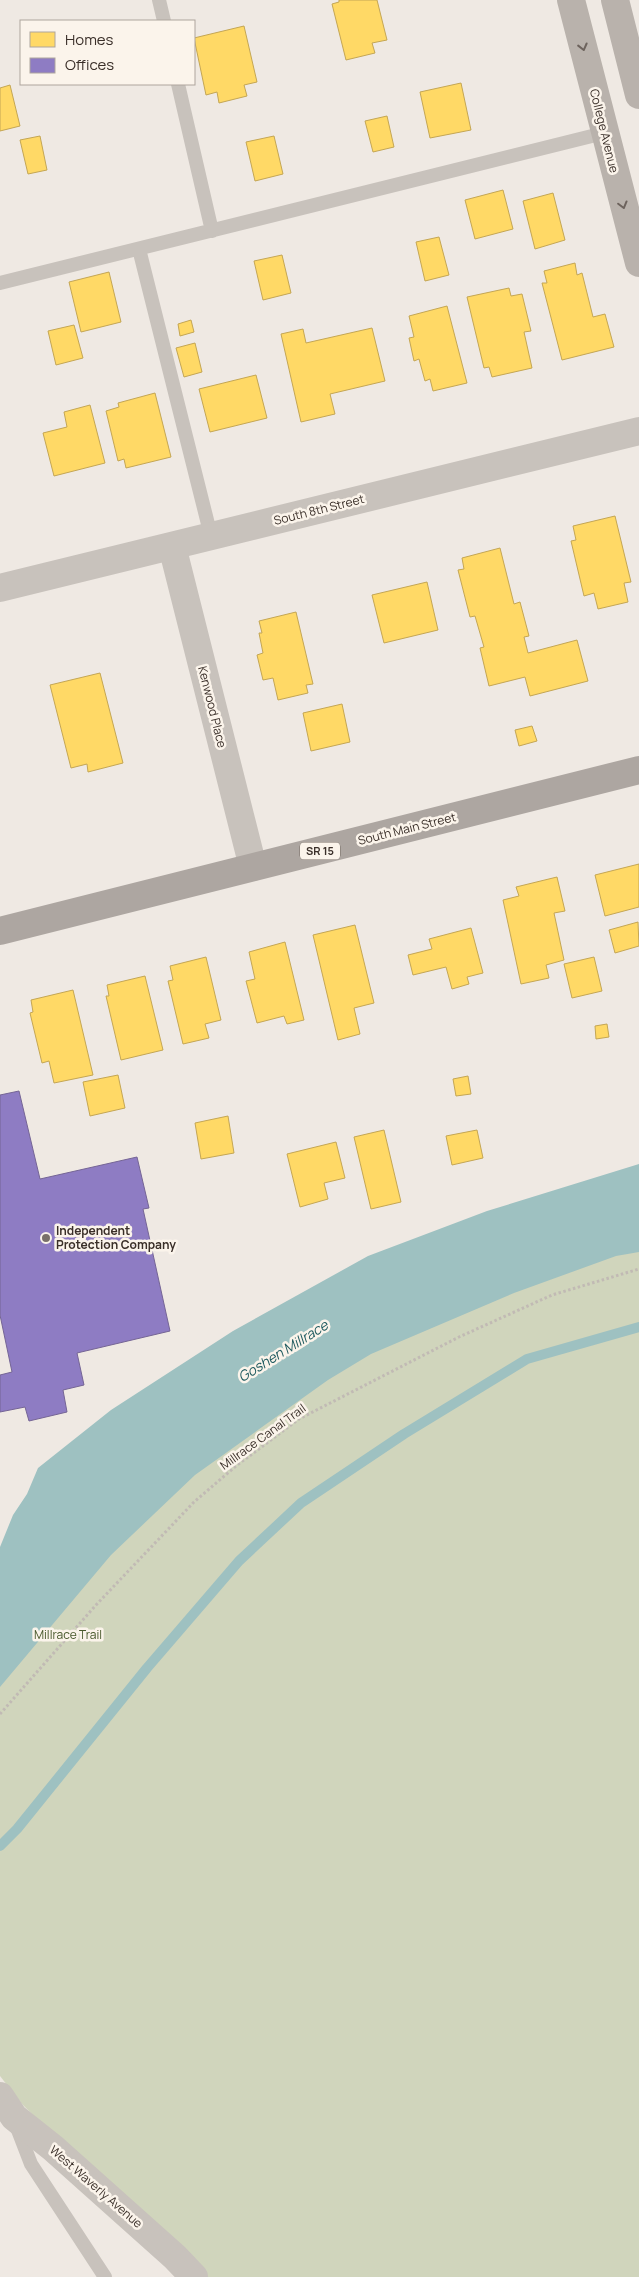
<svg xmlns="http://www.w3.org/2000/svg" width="639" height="2277" font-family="Manrope,sans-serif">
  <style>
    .green { fill: #d0d5bc }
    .water { fill: #9ec1c1 }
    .homes { fill: #ffd966; stroke: #c4a654 }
    .offices { fill: #8e7cc3; stroke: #756595 }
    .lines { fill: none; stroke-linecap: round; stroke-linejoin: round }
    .stream { stroke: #9ec1c1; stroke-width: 10 }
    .path { stroke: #c1bab4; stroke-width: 3; stroke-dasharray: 2.5 2.5; stroke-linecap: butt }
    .lane { stroke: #c8c2bc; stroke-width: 14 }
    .street { stroke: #c8c2bc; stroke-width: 28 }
    .secondary { stroke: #b9b2ac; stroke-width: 28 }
    .primary { stroke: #ada6a1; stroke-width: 28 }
    .oneway { stroke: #6d635d }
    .poi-dot { fill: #79706a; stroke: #fbf4eb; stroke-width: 2 }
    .labels { text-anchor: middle; stroke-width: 5; stroke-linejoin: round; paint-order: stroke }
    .shield { fill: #fbf4eb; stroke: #746a63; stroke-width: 1 }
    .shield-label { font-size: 11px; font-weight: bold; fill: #3a2f29 }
    .street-label { font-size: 12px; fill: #3a2f29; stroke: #fbf4eb }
    .poi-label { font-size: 12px; font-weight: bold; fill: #3a2f29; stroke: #fbf4eb; text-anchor: start }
    .park-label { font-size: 12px; fill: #48592c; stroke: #fbf4eb }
    .water-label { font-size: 14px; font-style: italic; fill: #1d595e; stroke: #fbf4eb }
  </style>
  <rect width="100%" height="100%" fill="#efe9e3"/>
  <!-- green -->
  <path class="green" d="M639,1229v1048h-432l-147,-135 -38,-38 -22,-28v-471l408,-318z"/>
  <!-- water -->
  <path class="water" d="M639,1164v88l-23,4 -102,37 -143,61 -43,26 -133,95 -84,80 -111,132v-140l13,-32 14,-21 11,-26 73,-58 122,-79 135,-75 119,-45z"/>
  <!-- homes -->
  <path class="homes" d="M339,0h38l10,40 -15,3 3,10 -29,7 -14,-56 7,-2z
    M244,26l13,56 -13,3 3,11 -28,7 -2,-11 -11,3 -12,-57z
    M461,83l10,47 -41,8 -10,-46z
    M10,85l10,41 -20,5v-43z
    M387,116l7,31 -21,5 -8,-31z
    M40,136l7,34 -19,4 -8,-34z
    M274,136l9,38 -28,7 -9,-39z
    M503,190l10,39 -38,10 -10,-39z
    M553,193l12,47 -30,9 -12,-48z
    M439,237l10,38 -24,6 -9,-39z
    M282,255l9,38 -28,7 -9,-39z
    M575,263l2,12 5,-2 11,44 12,-3 9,33 -52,13 -20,-77h5l-3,-12z
    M109,272l12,50 -40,10 -12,-50z
    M509,288l2,8 11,-2 9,37 -7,1 8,36 -40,9 -3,-10 -5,1 -17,-71z
    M447,306l20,77 -34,8 -3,-12 -5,2 -6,-22 -5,2 -5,-23 5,-1 -5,-21z
    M191,320l3,12 -14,4 -2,-12z
    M74,325l9,33 -27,7 -8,-34z
    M372,328l13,53 -55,13 5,20 -34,8 -20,-88 22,-5 3,14z
    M195,343l7,29 -18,5 -8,-29z
    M256,375l11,43 -57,14 -11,-43z
    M155,393l16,64 -45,11 -2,-9 -6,2 -12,-50 13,-4 -1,-4z
    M90,405l15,58 -51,13 -11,-43 24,-6 -3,-15z
    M615,516l16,66 -7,1 4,19 -30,7 -4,-16 -10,3 -13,-55 5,-1 -3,-14z
    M500,548l14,56 6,-2 9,34 -5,1 4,16 49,-13 11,41 -58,15 -5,-19 -36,9 -9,-38 4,-1 -9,-31 -5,1 -12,-47 6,-1 -2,-11z
    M427,582l11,48 -54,13 -12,-48z
    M296,612l17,72 -7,1 2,8 -30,7 -5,-22 -10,2 -6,-25 6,-2 -4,-20h3l-3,-12z
    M100,673l23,90 -35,9 -1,-8 -16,4 -21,-83z
    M342,704l8,38 -39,9 -8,-38z
    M532,726l5,15 -18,5 -4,-16z
    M639,864v43l-34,9 -10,-41z
    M557,877l8,34 -11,2 10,47 -18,5 3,13 -28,6 -18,-84 16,-4 -3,-9z
    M638,922l1,24 -24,7 -6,-23z
    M355,925l19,78 -20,5 6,26 -22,6 -25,-105z
    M471,928l12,45 -16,4 2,7 -17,5 -6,-22 -33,8 -5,-20 24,-6 -3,-10z
    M285,942l19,78 -17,4 -3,-8 -27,7 -11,-42 9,-2 -6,-27z
    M206,957l15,63 -16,4 4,14 -26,6 -15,-63 5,-1 -3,-14z
    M594,957l8,34 -30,7 -8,-34z
    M145,976l18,74 -42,10 -15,-64h3l-2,-11z
    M73,990l20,85 -39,8 -5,-22 -7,2 -12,-50 3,-1 -2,-12z
    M607,1024l2,13 -13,2 -1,-13z
    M118,1075l7,33 -35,8 -7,-34z
    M468,1076l3,18 -15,2 -3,-17z
    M228,1116l6,37 -33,6 -6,-36z
    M384,1130l17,72 -30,7 -17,-72z
    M477,1130l6,28 -31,7 -6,-29z
    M336,1142l9,36 -21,5 4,16 -28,8 -13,-53z"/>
  <!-- offices -->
  <path class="offices" d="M19,1091l21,88 97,-22 12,51 -6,1 27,122 -93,22 7,32 -21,5 4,22 -38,9 -4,-14 -25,5v-37l12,-3 -12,-57v-220z"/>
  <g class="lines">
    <!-- stream -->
    <path class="stream" d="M0,1846l17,-17 130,-161 92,-107 62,-58 103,-69 123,-75 112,-32"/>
    <!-- path -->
    <path class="path" d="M0,1714l96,-109 98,-103 42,-36 63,-47 160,-82 93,-42 87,-26"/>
    <!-- lane -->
    <path class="lane" d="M159,0l5,21
      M178,84l34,147
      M139,249l72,287
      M0,283l604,-150
      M16,2125l15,39 74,113"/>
    <!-- street -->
    <path class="street" d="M172,546l81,321
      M0,588l639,-157
      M0,2096l14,21 39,31 122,109 19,20"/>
    <!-- secondary -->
    <path class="secondary" d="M571,0l68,263
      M615,0l24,95"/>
    <!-- primary -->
    <path class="primary" d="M0,931l639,-161"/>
  </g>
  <!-- one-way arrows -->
  <defs><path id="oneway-chevron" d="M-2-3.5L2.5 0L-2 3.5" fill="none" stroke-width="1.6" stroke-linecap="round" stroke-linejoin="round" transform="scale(1.25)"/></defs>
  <g class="oneway">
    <use href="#oneway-chevron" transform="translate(583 47) rotate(76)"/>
    <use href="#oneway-chevron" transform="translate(623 205) rotate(75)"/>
  </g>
  <!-- markers -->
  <circle class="poi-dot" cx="46" cy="1238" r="5"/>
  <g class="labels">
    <!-- shield labels -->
    <rect class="shield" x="300" y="842.5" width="40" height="17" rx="4"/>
    <g class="shield-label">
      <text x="320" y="855">SR 15</text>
    </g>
    <!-- street labels -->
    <g class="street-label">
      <text transform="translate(604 131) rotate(76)" y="4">College Avenue</text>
      <text transform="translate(319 510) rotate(-14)" y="4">South 8th Street</text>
      <text transform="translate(212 707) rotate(76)" y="4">Kenwood Place</text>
      <text transform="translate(407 829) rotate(-14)" y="4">South Main Street</text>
      <text transform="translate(263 1437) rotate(-36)" y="4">Millrace Canal Trail</text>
      <text transform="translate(96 2187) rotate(41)" y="4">West Waverly Avenue</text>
    </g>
    <!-- poi labels -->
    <g class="poi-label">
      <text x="56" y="1235">Independent<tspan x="56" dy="14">Protection Company</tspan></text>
    </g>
    <!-- park labels -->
    <g class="park-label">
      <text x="68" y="1639">Millrace Trail</text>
    </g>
    <!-- water labels -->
    <g class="water-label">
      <text transform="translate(283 1351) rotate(-32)" y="5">Goshen Millrace</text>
    </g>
  </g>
  <!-- legend -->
  <rect x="20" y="20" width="175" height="65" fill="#fbf4eb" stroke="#aea59d"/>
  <rect x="30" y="32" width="25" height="15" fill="#ffd966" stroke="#aea59d"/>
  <text x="65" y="45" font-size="15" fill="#3a2f29">Homes</text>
  <rect x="30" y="58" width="25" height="15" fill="#8e7cc3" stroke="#aea59d"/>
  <text x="65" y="70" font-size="15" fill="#3a2f29">Offices</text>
</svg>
